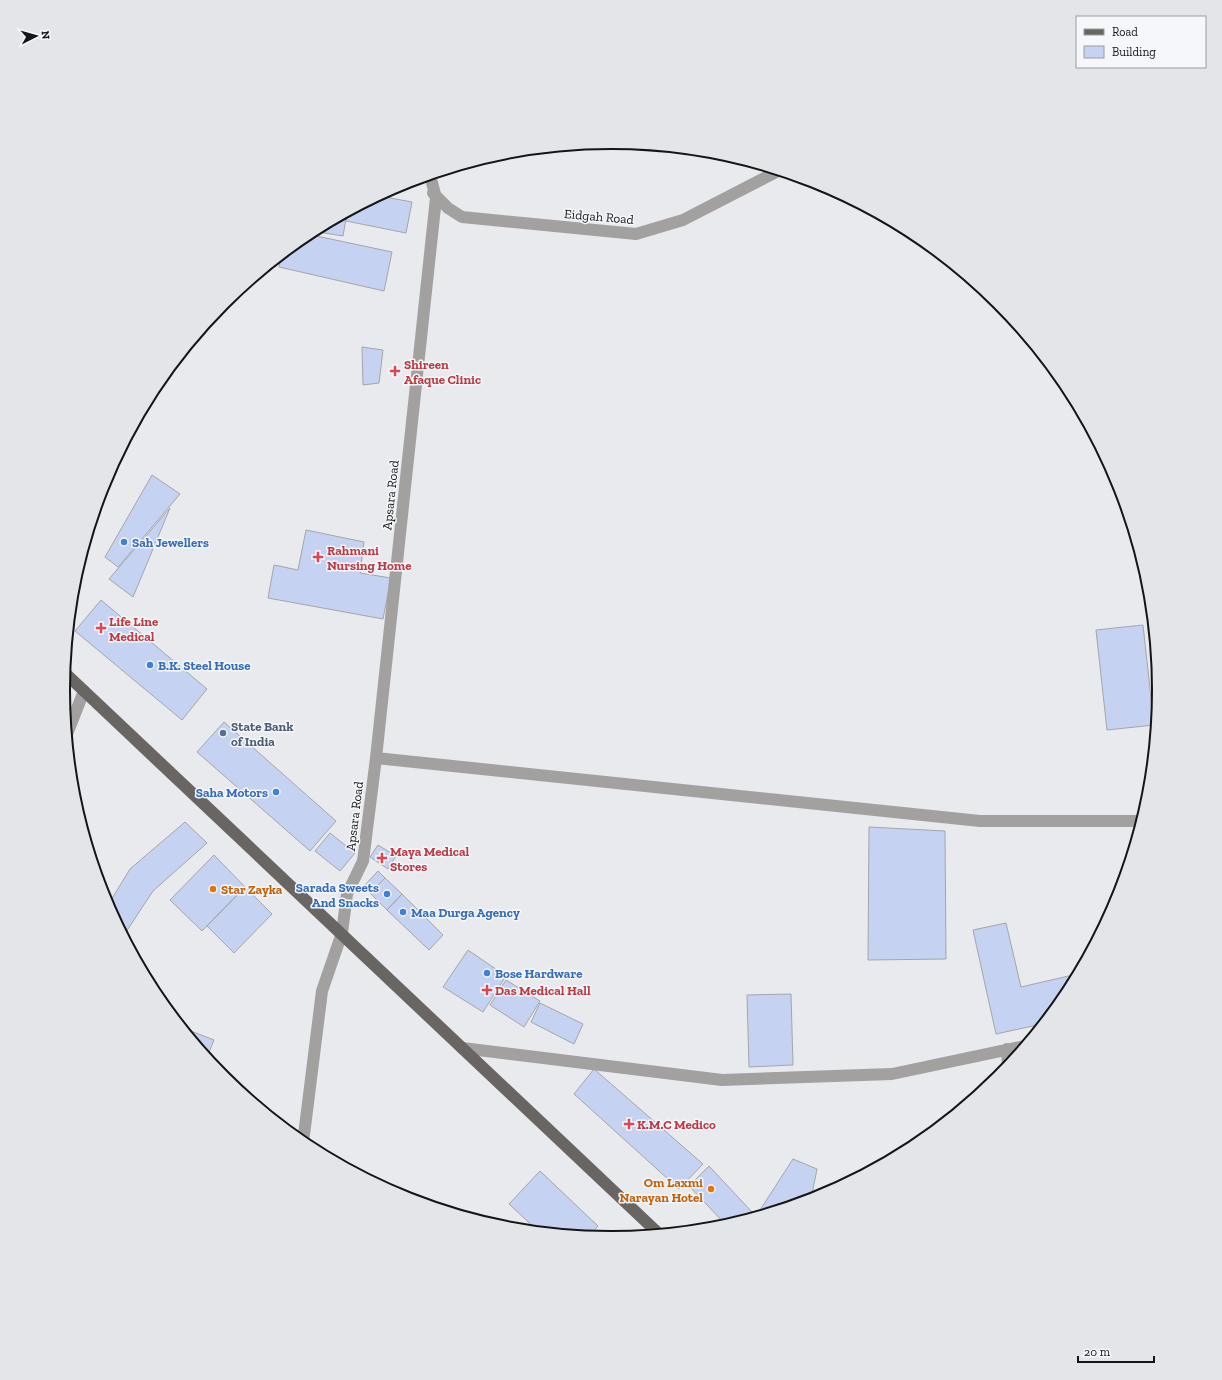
<svg xmlns="http://www.w3.org/2000/svg" width="1222" height="1380" font-family="'Zilla Slab',serif">
  <style>
    .building { fill: #c6d2f1; stroke: #a4a6a9 }
    .lines { fill: none; stroke-linecap: round; stroke-linejoin: round }
    .street { stroke: #a2a1a0; stroke-width: 12 }
    .primary { stroke: #686563; stroke-width: 12 }
    .health-dot { fill: #e0444e; stroke: #f5f7fb; stroke-width: 1.5 }
    .shop-dot { fill: #3f7fe0; stroke: #f5f7fb; stroke-width: 1.5 }
    .service-dot { fill: #5c6f8a; stroke: #f5f7fb; stroke-width: 1.5 }
    .food-dot { fill: #e8710a; stroke: #f5f7fb; stroke-width: 1.5 }
    .labels { text-anchor: middle; stroke-width: 3; stroke-linejoin: round; paint-order: stroke }
    .street-label { font-size: 13px; fill: #141516; stroke: #f5f7fb }
    .health-label { font-size: 13px; font-weight: bold; fill: #be3a42; stroke: #f5f7fb; text-anchor: start }
    .shop-label { font-size: 13px; font-weight: bold; fill: #366cbe; stroke: #f5f7fb; text-anchor: start }
    .service-label { font-size: 13px; font-weight: bold; fill: #4e5e75; stroke: #f5f7fb; text-anchor: start }
    .food-label { font-size: 13px; font-weight: bold; fill: #c56008; stroke: #f5f7fb; text-anchor: start }
    .rim { fill: none; stroke: #141516; stroke-width: 2 }
  </style>
  <rect width="100%" height="100%" fill="#e8eaee"/>
  <!-- building -->
  <path class="building" d="M379,196l33,6 -6,31 -60,-12 1,-8z
    M347,213l-4,23 -31,-5z
    M307,234l85,18 -8,39 -105,-24 2,-12z
    M362,347l21,3 -4,33 -16,2z
    M152,475l28,19 -62,73 -13,-10z
    M170,508l-37,89 -24,-18z
    M306,530l58,12 -4,31 31,5 -8,41 -115,-21 6,-33 24,5z
    M101,600l106,89 -25,31 -107,-89z
    M1143,625l11,100 -47,5 -11,-100z
    M224,722l112,99 -26,30 -113,-99z
    M185,822l22,21 -54,48 -29,44 -16,-30 22,-36z
    M869,827l76,4 1,128 -78,1z
    M330,833l25,20 -15,18 -25,-20z
    M378,845l18,11 -8,13 -18,-12z
    M214,855l31,32 -43,44 -32,-31z
    M378,871l7,7 -15,15 -7,-6z
    M385,878l17,16 -15,16 -17,-17z
    M245,887l27,27 -38,39 -27,-27z
    M402,894l41,41 -14,15 -42,-40z
    M1006,923l15,64 56,-13 -10,21 -25,29 -46,10 -23,-104z
    M468,950l38,26 -23,36 -40,-25z
    M506,980l34,21 -16,26 -34,-22z
    M791,994l2,71 -44,2 -2,-72z
    M540,1003l43,21 -9,20 -43,-22z
    M183,1028l31,12 -7,17z
    M594,1069l109,95 -24,25 -105,-95z
    M793,1159l24,10 -6,30 -47,15 -4,-4z
    M709,1166l43,46 -8,7 -18,6 -37,-39z
    M540,1171l58,55 -9,10 -51,-5 -29,-27z"/>
  <g class="lines">
    <!-- street -->
    <path class="street" d="M433,193l15,15 14,9 174,17 47,-14 95,-49
      M67,734l17,-43
      M376,758l604,63h161
      M462,1048l260,32 170,-6 133,-28
      M1007,1049l1,17
      M303,1143l19,-152 20,-58 5,-39 16,-33 13,-103 60,-560 -6,-23"/>
    <!-- primary -->
    <path class="primary" d="M65,673l593,560"/>
  </g>
  <!-- markers -->
  <g class="health-dot">
    <path d="M393 365h4v4h4v4h-4v4h-4v-4h-4v-4h4z"/>
    <path d="M316 551h4v4h4v4h-4v4h-4v-4h-4v-4h4z"/>
    <path d="M99 622h4v4h4v4h-4v4h-4v-4h-4v-4h4z"/>
    <path d="M380 852h4v4h4v4h-4v4h-4v-4h-4v-4h4z"/>
    <path d="M485 984h4v4h4v4h-4v4h-4v-4h-4v-4h4z"/>
    <path d="M627 1118h4v4h4v4h-4v4h-4v-4h-4v-4h4z"/>
  </g>
  <g class="shop-dot">
    <circle cx="124" cy="542" r="4"/>
    <circle cx="150" cy="665" r="4"/>
    <circle cx="276" cy="792" r="4"/>
    <circle cx="387" cy="894" r="4"/>
    <circle cx="403" cy="912" r="4"/>
    <circle cx="487" cy="973" r="4"/>
  </g>
  <circle class="service-dot" cx="223" cy="733" r="4"/>
  <g class="food-dot">
    <circle cx="213" cy="889" r="4"/>
    <circle cx="711" cy="1189" r="4"/>
  </g>
  <g class="labels">
    <!-- street labels -->
    <g class="street-label">
      <text transform="translate(599 216) rotate(5)" y="5">Eidgah Road</text>
      <text transform="translate(390 495) rotate(-84)" y="5">Apsara Road</text>
      <text transform="translate(354 816) rotate(-83)" y="5">Apsara Road</text>
    </g>
    <!-- health labels -->
    <g class="health-label">
      <text x="404" y="369">Shireen<tspan x="404" dy="15">Afaque Clinic</tspan></text>
      <text x="327" y="555">Rahmani<tspan x="327" dy="15">Nursing Home</tspan></text>
      <text x="109" y="626">Life Line<tspan x="109" dy="15">Medical</tspan></text>
      <text x="390" y="856">Maya Medical<tspan x="390" dy="15">Stores</tspan></text>
      <text x="495" y="995">Das Medical Hall</text>
      <text x="637" y="1129">K.M.C Medico</text>
    </g>
    <!-- shop labels -->
    <g class="shop-label">
      <text x="132" y="547">Sah Jewellers</text>
      <text x="158" y="670">B.K. Steel House</text>
      <text x="268" y="797" text-anchor="end">Saha Motors</text>
      <text x="379" y="892" text-anchor="end">Sarada Sweets<tspan x="379" dy="15">And Snacks</tspan></text>
      <text x="411" y="917">Maa Durga Agency</text>
      <text x="495" y="978">Bose Hardware</text>
    </g>
    <!-- service labels -->
    <g class="service-label">
      <text x="231" y="731">State Bank<tspan x="231" dy="15">of India</tspan></text>
    </g>
    <!-- food labels -->
    <g class="food-label">
      <text x="221" y="894">Star Zayka</text>
      <text x="703" y="1187" text-anchor="end">Om Laxmi<tspan x="703" dy="15">Narayan Hotel</tspan></text>
    </g>
  </g>
  <!-- crop -->
  <path d="M0 0H1222V1380H0ZM70 690a541 541 0 1 1 1082 0a541 541 0 1 1-1082 0Z" fill="#e3e5e9" fill-rule="evenodd"/>
  <path class="rim" d="M70 690a541 541 0 1 1 1082 0a541 541 0 1 1-1082 0Z"/>
  <!-- legend -->
  <rect x="1076" y="16" width="130" height="52" fill="#f5f7fb" stroke="#9b9d9f"/>
  <rect x="1084" y="29" width="20" height="6" fill="#686563" stroke="#9b9d9f"/>
  <text x="1112" y="36" font-size="12" fill="#141516">Road</text>
  <rect x="1084" y="46" width="20" height="12" fill="#c6d2f1" stroke="#9b9d9f"/>
  <text x="1112" y="56" font-size="12" fill="#141516">Building</text>
  <!-- north arrow -->
  <g transform="translate(36 36) rotate(84)" stroke="#f5f7fb" stroke-width="3" paint-order="stroke">
  <path d="M0-3L7 15L0 10L-7 15Z" fill="#141516"/>
  <text y="-6" font-size="11" font-weight="bold" text-anchor="middle" fill="#141516">N</text>
  </g>
  <!-- scale -->
  <path d="M1078 1356v6h76v-6" fill="none" stroke="#141516" stroke-width="2"/>
  <text x="1084" y="1356" font-size="12" fill="#141516" stroke="#f5f7fb" stroke-width="3" paint-order="stroke">20 m</text>
</svg>
